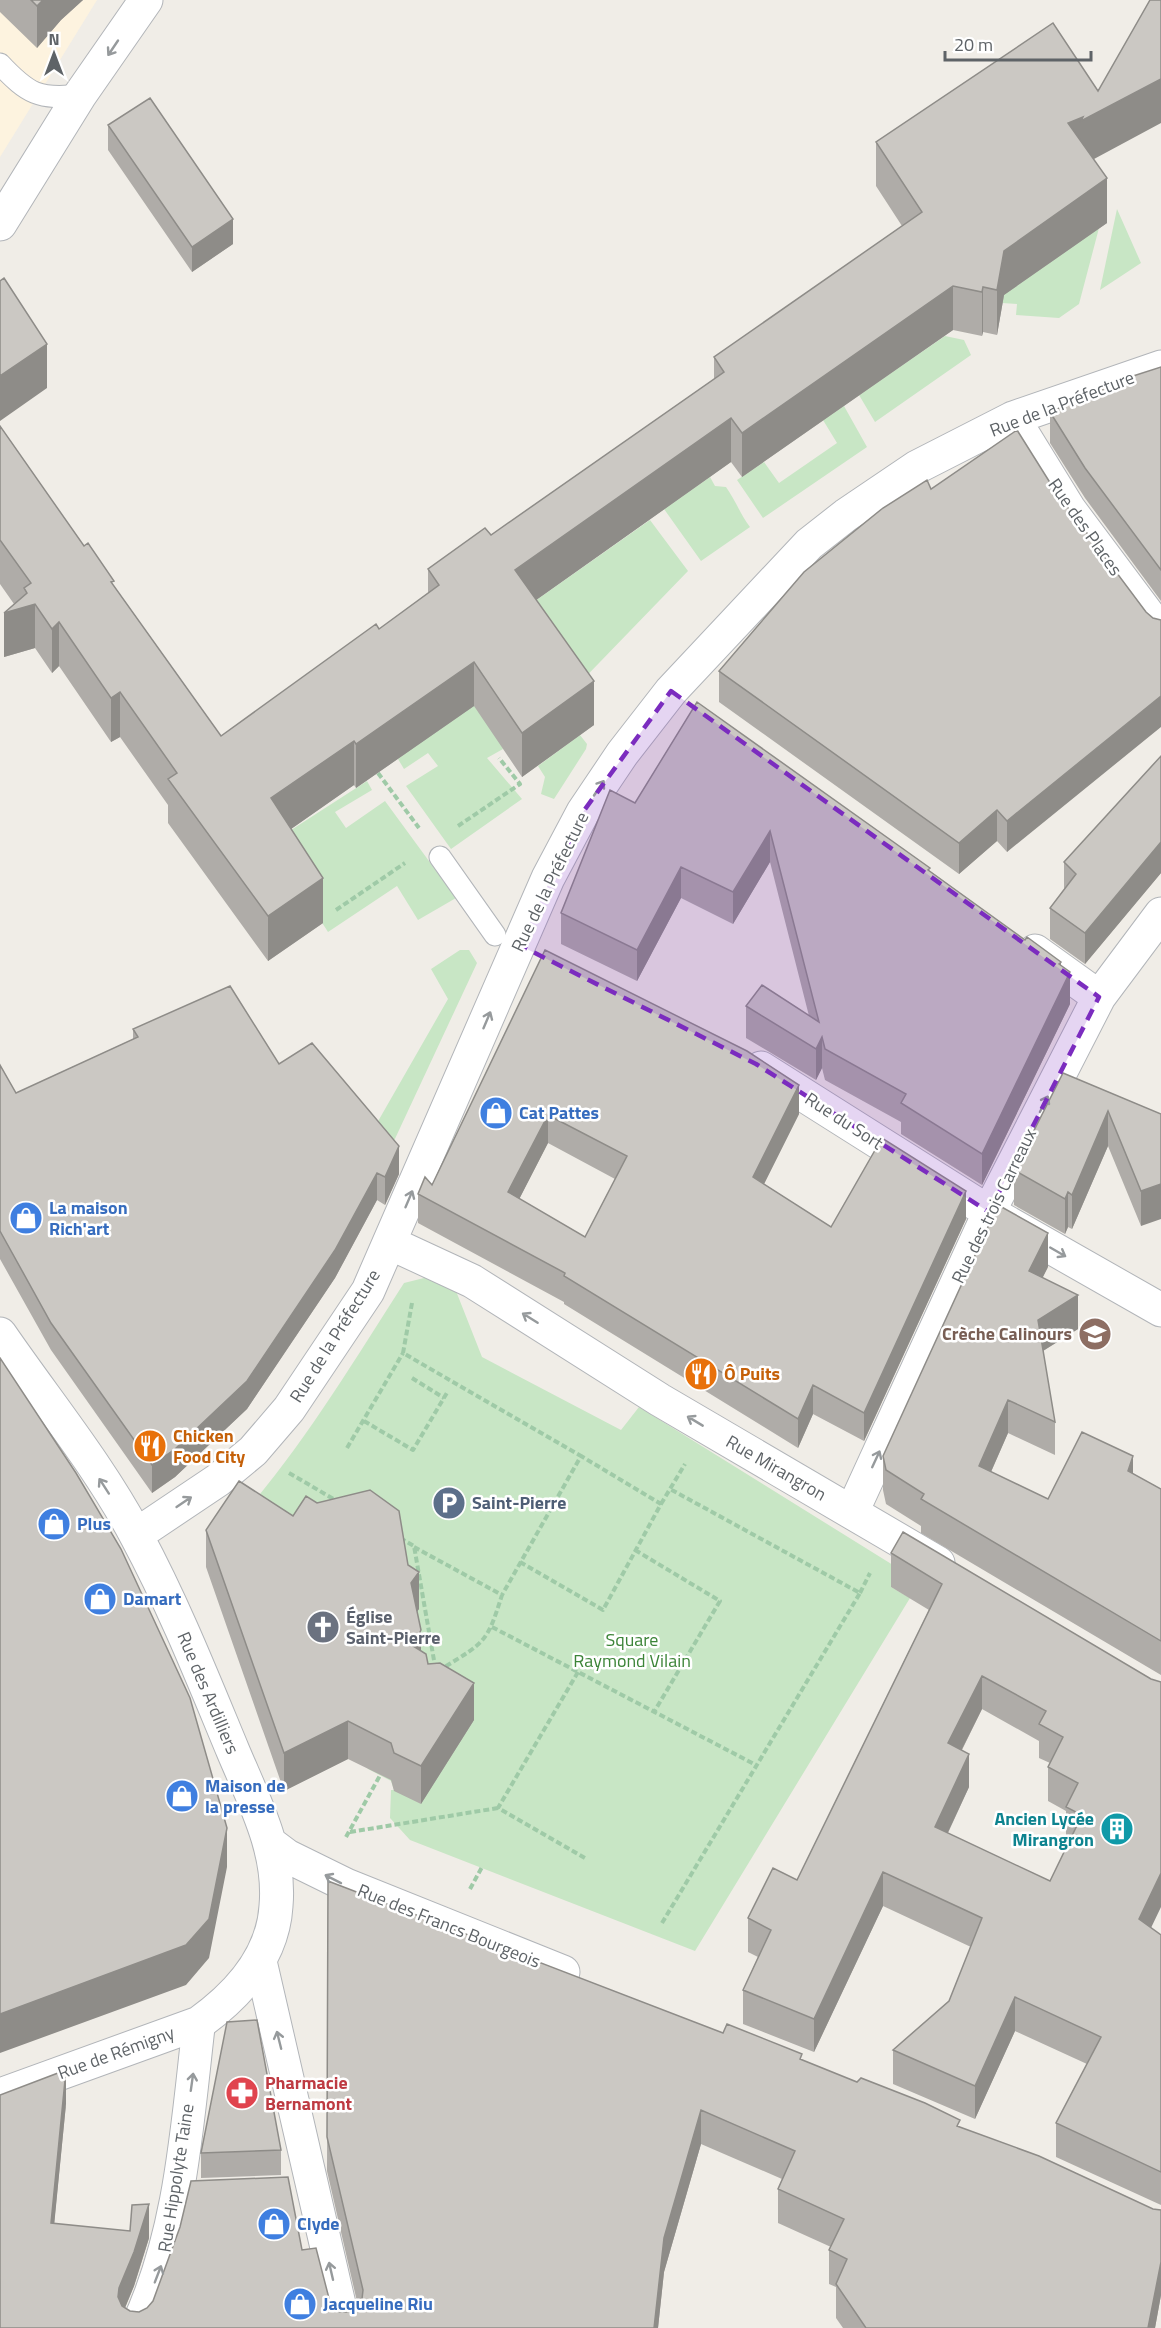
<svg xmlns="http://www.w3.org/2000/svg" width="1161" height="2328" font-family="'Titillium Web',sans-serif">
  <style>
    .commercial { fill: #fdf3df }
    .green { fill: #c8e6c5 }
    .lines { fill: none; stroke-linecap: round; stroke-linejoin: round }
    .service-casing { stroke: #b2b5b9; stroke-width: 23 }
    .pedestrian-casing { stroke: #b2b5b9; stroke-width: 34 }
    .minor-casing { stroke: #b2b5b9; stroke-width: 35 }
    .path { stroke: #9fcaa7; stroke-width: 4; stroke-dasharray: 6 3; stroke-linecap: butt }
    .service { stroke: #fff; stroke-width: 21 }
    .pedestrian { stroke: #fff; stroke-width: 32 }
    .minor { stroke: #fff; stroke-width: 33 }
    .wall { fill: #afaca8; fill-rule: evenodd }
    .shaded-wall { fill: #8e8c88 }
    .building { fill: #cbc8c3; stroke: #8e8c88; stroke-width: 1.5; fill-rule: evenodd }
    .oneway { stroke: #969a9c }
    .marked { fill: #7b2cbf; fill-opacity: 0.2; stroke: #7b2cbf; stroke-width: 4.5; stroke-dasharray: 12 8; stroke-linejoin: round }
    .labels { text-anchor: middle; stroke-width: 5; stroke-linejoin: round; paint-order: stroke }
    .street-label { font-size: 18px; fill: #5e6367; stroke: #fff }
    .shop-label { font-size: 18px; font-weight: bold; fill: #366cbe; stroke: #fff; text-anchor: start }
    .education-label { font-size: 18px; font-weight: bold; fill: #785e54; stroke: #fff; text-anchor: end }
    .food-label { font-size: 18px; font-weight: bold; fill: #c56008; stroke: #fff; text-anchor: start }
    .service-label { font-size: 18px; font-weight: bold; fill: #4e5e75; stroke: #fff; text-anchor: start }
    .worship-label { font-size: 18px; font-weight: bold; fill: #5b616d; stroke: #fff; text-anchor: start }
    .park-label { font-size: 18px; fill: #3c8438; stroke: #fff }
    .culture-label { font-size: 18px; font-weight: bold; fill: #0d838f; stroke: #fff; text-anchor: end }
    .health-label { font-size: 18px; font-weight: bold; fill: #be3a42; stroke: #fff; text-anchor: start }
  </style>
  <rect width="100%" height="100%" fill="#f0ede7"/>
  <!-- commercial -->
  <path class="commercial" d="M0,0h97l-97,157z"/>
  <!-- green -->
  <path class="green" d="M1117,209l24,54 -41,27z
    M1099,228l-20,76 -20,14 -43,-3 1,-11 -15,-1 -3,-5z
    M945,336l19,4 7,15 -96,67 -16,-27z
    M844,406l23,41 -104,71 -26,-38 27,-18 15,21 58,-40 -14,-23z
    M710,477l5,9 11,1c10,14 14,27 24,40l-49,34 -37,-52z
    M650,520l38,51 -118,122 -55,-78z
    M484,691l19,58 -16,9 35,41 -71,50 -45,-63 32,-20 -10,-13 -24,16 -6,-10z
    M580,735l7,9 -1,5 -32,50 -13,-5 4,-17 -7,-11z
    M367,781l5,9 -37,22 11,16 39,-27 71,97 -38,22 -21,-34 -69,46 -57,-89z
    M460,950h9l8,13 -91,195 -17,-21 79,-138 -17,-30z
    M428,1277l28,14 26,66 139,73 18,-23 262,163 -10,17 19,11 -215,353 -285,-111 -20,-22 1,-28h3l-3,-9 -23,-12 -129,-250c64,-73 113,-155 165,-236z"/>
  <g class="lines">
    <defs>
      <path id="service" d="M0,64c28,30 39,36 80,31
        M440,857l55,78"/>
      <path id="pedestrian" d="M260,1959l85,369
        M136,2328c45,-94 51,-203 63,-305"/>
      <path id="minor" d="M0,224l80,-129 66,-95
        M1013,418l56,91 92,123
        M1035,951l64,46
        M761,1068l228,144 172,98
        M390,1243l82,38 188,119 278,163
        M0,1334c46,67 99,131 137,203 37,69 66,142 96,214 21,50 48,100 43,155 -3,51 -38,89 -77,117l-199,72
        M852,1512l144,-314 103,-201 62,-83
        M136,1535l82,-55 35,-29 36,-42 79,-118 180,-413 35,-66 39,-58 49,-63 138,-147 37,-29 71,-48 96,-49 148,-51
        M271,1844l16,12 59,29 217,87"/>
    </defs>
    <!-- service casing -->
    <use href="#service" class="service-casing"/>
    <!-- pedestrian casing -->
    <use href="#pedestrian" class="pedestrian-casing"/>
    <!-- minor casing -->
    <use href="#minor" class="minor-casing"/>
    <!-- path -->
    <path class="path" d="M378,773l41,55
      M458,826l62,-42 -21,-26
      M336,910l69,-47
      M412,1303l-9,50 178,103 -79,139
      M412,1378l32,20
      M364,1421l49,29 35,-59
      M347,1448l56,-95
      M289,1473l48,28
      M661,1504l24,-40
      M400,1538l14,8 21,120
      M414,1547l88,48c-15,48 -17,47 -59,73
      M635,1550l85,51 -66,111
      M520,1562l83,48 58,-106 -80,-48
      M860,1593l10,-20
      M492,1627l264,138
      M578,1672l-80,136 87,50
      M350,1832l148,-24
      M346,1837l37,-67
      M470,1889l12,-22
      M662,1923l198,-330 -190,-104"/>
    <!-- service -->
    <use href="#service" class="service"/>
    <!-- pedestrian -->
    <use href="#pedestrian" class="pedestrian"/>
    <!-- minor -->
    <use href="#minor" class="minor"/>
  </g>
  <!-- wall -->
  <path class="wall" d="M0,0h83l-22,20 -24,28 -37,-36z
    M108,125l125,119 -41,28 -84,-122z
    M876,142l217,17 14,64 -103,72 -7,40 -14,-3 -1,4 -29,-6 -211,147 -11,-15 -195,138 58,125 -72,52 -48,-71 -118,82 -2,-3 -63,44 32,94 -55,38 -100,-138v-18l-48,-68 -9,5 -52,-76 -7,7 -17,-25 -31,9 10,-53 -14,-20v-158l84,120 30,40 107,150 158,-107 49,-36v-24l63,-34 223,-156v-22l188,-131 -26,-40z
    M1161,367v234l-76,-103 -35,-55v-31z
    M931,489h123l92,123 7,6 -146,234 -10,-11 -38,33 -240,-172v-31z
    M697,702l364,264 9,38 -88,181 -81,-51v-12l-76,-42 -3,-12 -6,12 -70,-42v-32l63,10 -39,-154 -37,62 -52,-26 -44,83 -76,-37v-31l74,-110z
    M1161,756v117l-76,91 -35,-25v-31l14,-19v-27z
    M545,950l254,164 -35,70 67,43 135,-8 -102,222 -51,-27 -15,34 -234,-144v-2l-146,-79v-29l14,-9zM548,1143l67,36 -30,58 -66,-38z
    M133,1029l146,35 120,110 -14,31 -8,-5 -42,78 -88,131 -72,68 -23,16 -101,-143 -51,-91v-194l16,28 117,-54z
    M1063,1073l98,41 -20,112 -33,-80 -36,83 -4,-2 -3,7 -51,-29v-35z
    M1048,1267l-6,11 36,51 -35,22 12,71v33l-47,-22 -17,39 57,27 85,-25 28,15v186l-240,-142v-7l-35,-22 -3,-14v-34z
    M293,1516l115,49 11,44 -2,2 4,40 7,13 46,56 -53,84 -27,-13 -3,-11 -43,-21 -64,32 -78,-224v-37z
    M891,1553l260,126v249l10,7v270l-105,-48v-34l31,-59 -72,-33 -40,88 -82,-35v-34l56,-49 22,-54 -88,-41 -69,146 -71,-28v-34l15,-33 -10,-5v-34l49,-38 132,-270 -38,-23zM982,1709l57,32v17l11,5 -2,4v34l18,10v30l3,1 -19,39 -102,-48 21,-46 -7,-37z
    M328,1881l395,152 79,27 351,149 8,1v85l-6,33h-312l-7,-10v-31l-7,-3v-34l2,-3 -53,-24v-34l4,-10 -81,-35 -37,128 -6,56h-658l66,-224 -12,120 95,14 -15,48 -9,22 5,3 9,1 163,-62 29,56 9,6h10l8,-5v-1l-31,-135z
    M281,2150v25l-80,3v-25z"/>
  <!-- shaded-wall -->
  <path class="shaded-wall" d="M43,0h40l-22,20 -24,28v-42z
    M1161,79v44l-80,43 -13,-43z
    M1107,178v45l-103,72 -7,40v-45l7,-39z
    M233,219v25l-41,28v-25z
    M953,286v44l-211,147v-44z
    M983,287v45l-1,4v-44z
    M47,344v44l-47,33v-45z
    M731,418v44l-216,153v-45z
    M35,604v44l-31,9v-44z
    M59,622v44l-7,7v-44z
    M474,662v44l-118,82v-44z
    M594,681v44l-72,52v-44z
    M120,692v45l-9,5v-44z
    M1161,696v31l-154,125v-31z
    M354,741v44l-83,58v-45z
    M997,810v31l-38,33v-31z
    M770,831v31l-37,62v-32z
    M1161,842v31l-76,91v-31z
    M681,867v31l-44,83v-31z
    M323,878v45l-55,38v-45z
    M1061,962v29l9,-19v32l-88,181v-31l77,-190z
    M822,1037v31l-6,12v-31z
    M799,1085v29l-46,92v-29z
    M1108,1111v35l-36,83v-34z
    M548,1115v28l-40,78v-29z
    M399,1146v28l-14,31v-28z
    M377,1173v27l-42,78 -88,131 -72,68 -23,16v-28z
    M1161,1184v35l-20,7v-35z
    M966,1191v28l-102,222v-28z
    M1068,1192v35l-3,7v-35z
    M1048,1233v34l-19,38v-34z
    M1078,1295v34l-40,25v-34z
    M813,1385v29l-15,34v-29z
    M1008,1400v33l-29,66v-33z
    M1133,1456v33l-5,-18z
    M419,1572v37l-8,11v-37z
    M421,1630v37l-8,-21z
    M982,1676v33l-34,68v-34z
    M474,1683v37l-53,84v-38z
    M348,1721v38l-64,32v-38z
    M969,1754v33l-34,73v-33z
    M227,1828v39l-18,91 -23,27 -186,68v-39z
    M883,1872v34l-69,146v-33z
    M1161,1873v34l-22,46v-34z
    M1015,1997v34l-40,88v-33z
    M66,2070v34l-15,153v-34z
    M701,2110v34l-37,128 -6,56h-4l10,-90z
    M149,2204v34l-15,48 -15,36 -1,-25 1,-9z
    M1161,2262v33l-6,33h-7z"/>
  <!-- building -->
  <path class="building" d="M31,0h12l-6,6z
    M1150,0h11v79l-80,42 2,-4 -15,6 39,55 -103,73 -7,39 -14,-3 -1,5 -29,-6 -211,147 -11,-15 -216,152 79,111 -72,52 -48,-71 -118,82 -2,-3 -83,57 52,80 -55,38 -100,-137 9,-6 -57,-81 -9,6 -52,-76 -7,7 -17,-25 -31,9 23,-20 -3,-5 7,-5 -31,-43v-114l84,120 4,-3 26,38 -3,1 110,154 155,-112 3,5 60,-44 -11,-16 57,-41 6,7 233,-163 -10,-15 208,-145 -46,-70 177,-119 45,68z
    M150,98l83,121 -41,28 -84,-122z
    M4,278l43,66 -47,32v-95z
    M1161,367v203l-76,-102 -35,-56 80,-35z
    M1017,430l37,59 92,123 7,6 8,2v76l-154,125 -10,-11 -38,33 -240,-172 85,-99 79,-64 44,-28 4,9z
    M697,702l233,166 -2,2 97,70 2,-3 34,25 -2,2 11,8 -88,182 -81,-51 5,-9 -81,-45 -3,-12 -6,12 -70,-43 16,-21 57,37 -49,-191 -37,61 -52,-25 -44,83 -76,-37 49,-123 25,13z
    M1161,756v86l-76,91 -35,-25 26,-34 -12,-12z
    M545,950l202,101 52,34 -46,92 78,50 51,-89 84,53 -102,222 -51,-28 -15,34 -234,-143 1,-3 -147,-79 7,-17 7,8zM548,1115l79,41 -42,81 -77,-45z
    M230,986l49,78 33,-21 87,103 -14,31 -8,-4 -42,77 -88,131 -72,68 -23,16 -101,-142 -51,-92v-166l16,28 122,-56 -5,-8z
    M1063,1073l98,41v70l-20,7 -33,-80 -36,84 -4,-3 -3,7 -51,-29z
    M998,1205l50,28 -19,38 49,24 -40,25 17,102 -47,-22 -29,66 69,33 34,-67 51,24 -5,15 33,18v152l-240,-142 3,-5 -38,-24 -3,-14z
    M0,1358l76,115 45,76 69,149 37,130 -18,91 -23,26 -186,69z
    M239,1481l54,35 13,-20 11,7 53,-13 29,21 9,54 11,7 -8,11 10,47 -8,16 13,8 2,10 12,-1 34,20 -53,83 -27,-13 -3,-10 -43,-22 -64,32 -78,-223z
    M903,1532l248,147 10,3v191l-22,46 22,16v237l-105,-49 45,-86 -86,-40 -40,89 -82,-36 56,-49 33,-83 -99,-46 -69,147 -71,-29 28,-60 -23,-12 25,-50 24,12 145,-296 -51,-31zM982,1676l64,35 -7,13 24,13 -15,30 30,16 -12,24 16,8 -32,66 -115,-54 34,-73 -21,-11z
    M328,1881l395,152 4,-9 75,30 -2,5 57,23 4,-4 64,25 35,17 -3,6 82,30 114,53 8,1v52l-13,66h-282l-30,-44 11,-25 -18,-9 15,-31 -66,-30 17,-38 -94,-41 -37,128 -10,90h-654v-233l66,-25 -15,153 79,8 2,-26 17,-1 -15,48 -15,36 -1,9 4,9 8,5 9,1 8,-4 6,-7 27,-74 11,-46 97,-4 14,73 14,-2 15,58 9,6h10l8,-5 4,-8 1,-9 -36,-153z
    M257,2020l24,130 -80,3 26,-131z"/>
  <!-- one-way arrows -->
  <defs><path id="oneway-shaft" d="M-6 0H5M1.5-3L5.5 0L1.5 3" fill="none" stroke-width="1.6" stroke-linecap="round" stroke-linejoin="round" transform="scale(1.5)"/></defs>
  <g class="oneway">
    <use href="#oneway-shaft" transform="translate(113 48) rotate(124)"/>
    <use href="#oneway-shaft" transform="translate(599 788) rotate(-56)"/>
    <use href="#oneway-shaft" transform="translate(487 1020) rotate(-67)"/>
    <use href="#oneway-shaft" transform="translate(1044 1104) rotate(-63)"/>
    <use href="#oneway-shaft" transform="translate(409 1199) rotate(-67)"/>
    <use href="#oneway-shaft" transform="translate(1058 1252) rotate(30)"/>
    <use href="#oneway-shaft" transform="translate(530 1318) rotate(-148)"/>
    <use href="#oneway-shaft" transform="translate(695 1421) rotate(-149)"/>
    <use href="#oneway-shaft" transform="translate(876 1459) rotate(-65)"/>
    <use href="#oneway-shaft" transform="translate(104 1486) rotate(-123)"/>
    <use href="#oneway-shaft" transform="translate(184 1502) rotate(-34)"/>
    <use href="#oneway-shaft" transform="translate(333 1879) rotate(-153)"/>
    <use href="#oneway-shaft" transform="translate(279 2040) rotate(-104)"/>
    <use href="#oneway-shaft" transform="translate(192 2082) rotate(-82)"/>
    <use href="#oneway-shaft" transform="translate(331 2271) rotate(-103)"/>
    <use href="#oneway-shaft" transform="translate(158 2274) rotate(-69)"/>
  </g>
  <!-- marked area -->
  <path class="marked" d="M671,691l428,306 -110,215 -233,-148 -237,-119 64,-133z"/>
  <!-- icons -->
  <defs>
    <symbol id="shop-disc" viewBox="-11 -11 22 22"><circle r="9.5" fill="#3f7fe0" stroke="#fff"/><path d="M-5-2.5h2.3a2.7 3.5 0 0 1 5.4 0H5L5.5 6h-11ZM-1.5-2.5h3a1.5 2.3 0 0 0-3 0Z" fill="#fff"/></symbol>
    <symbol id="school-disc" viewBox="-11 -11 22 22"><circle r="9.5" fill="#8d6e63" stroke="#fff"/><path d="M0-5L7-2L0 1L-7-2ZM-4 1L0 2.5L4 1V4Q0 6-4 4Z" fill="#fff"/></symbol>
    <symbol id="restaurant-disc" viewBox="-11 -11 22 22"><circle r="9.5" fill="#e8710a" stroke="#fff"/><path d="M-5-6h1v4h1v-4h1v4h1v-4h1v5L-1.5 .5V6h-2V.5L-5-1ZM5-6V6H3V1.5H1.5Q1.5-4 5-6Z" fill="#fff"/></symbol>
    <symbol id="parking-disc" viewBox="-11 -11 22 22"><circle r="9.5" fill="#5c6f8a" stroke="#fff"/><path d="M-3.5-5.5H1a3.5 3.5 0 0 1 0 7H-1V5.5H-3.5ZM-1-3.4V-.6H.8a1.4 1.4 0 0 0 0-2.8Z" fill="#fff"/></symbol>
    <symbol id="church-disc" viewBox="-11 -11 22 22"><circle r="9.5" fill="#6b7280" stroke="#fff"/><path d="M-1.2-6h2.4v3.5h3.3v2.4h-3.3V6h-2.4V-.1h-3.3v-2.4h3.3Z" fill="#fff"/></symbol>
    <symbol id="building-disc" viewBox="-11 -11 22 22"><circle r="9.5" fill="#0f9aa8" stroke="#fff"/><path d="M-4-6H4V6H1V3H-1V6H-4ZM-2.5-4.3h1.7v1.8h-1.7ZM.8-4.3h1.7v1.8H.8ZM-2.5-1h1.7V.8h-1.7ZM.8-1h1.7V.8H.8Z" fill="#fff"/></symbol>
    <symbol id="pharmacy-disc" viewBox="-11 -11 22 22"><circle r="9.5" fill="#e0444e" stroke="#fff"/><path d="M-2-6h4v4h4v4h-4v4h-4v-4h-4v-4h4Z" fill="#fff"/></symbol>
  </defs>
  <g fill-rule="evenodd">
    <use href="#shop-disc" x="477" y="1094" width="38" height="38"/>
    <use href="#shop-disc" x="7" y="1199" width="38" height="38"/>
    <use href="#school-disc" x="1076" y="1315" width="38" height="38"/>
    <use href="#restaurant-disc" x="682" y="1355" width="38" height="38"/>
    <use href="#restaurant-disc" x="131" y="1427" width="38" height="38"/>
    <use href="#parking-disc" x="430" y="1484" width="38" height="38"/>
    <use href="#shop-disc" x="35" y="1505" width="38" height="38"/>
    <use href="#shop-disc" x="81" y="1580" width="38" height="38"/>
    <use href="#church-disc" x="304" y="1608" width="38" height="38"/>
    <use href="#shop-disc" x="163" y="1777" width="38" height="38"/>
    <use href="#building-disc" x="1098" y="1810" width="38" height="38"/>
    <use href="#pharmacy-disc" x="223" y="2074" width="38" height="38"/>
    <use href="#shop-disc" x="255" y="2205" width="38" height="38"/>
    <use href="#shop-disc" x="281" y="2285" width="38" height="38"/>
  </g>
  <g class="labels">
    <!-- street labels -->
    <g class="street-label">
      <text transform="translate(1062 404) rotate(-21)" y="6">Rue de la Préfecture</text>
      <text transform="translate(1085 527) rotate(55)" y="6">Rue des Places</text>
      <text transform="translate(550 882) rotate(-64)" y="6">Rue de la Préfecture</text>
      <text transform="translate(844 1121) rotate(33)" y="6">Rue du Sort</text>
      <text transform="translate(994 1206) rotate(-64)" y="6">Rue des trois Carreaux</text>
      <text transform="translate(335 1336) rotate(-58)" y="6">Rue de la Préfecture</text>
      <text transform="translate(776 1468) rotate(30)" y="6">Rue Mirangron</text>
      <text transform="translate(208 1693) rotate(67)" y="6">Rue des Ardilliers</text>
      <text transform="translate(449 1926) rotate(22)" y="6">Rue des Francs Bourgeois</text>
      <text transform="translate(116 2053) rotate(-20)" y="6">Rue de Rémigny</text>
      <text transform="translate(176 2178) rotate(-81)" y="6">Rue Hippolyte Taine</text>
    </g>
    <!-- shop labels -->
    <g class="shop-label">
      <text x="519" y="1119">Cat Pattes</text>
      <text x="49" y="1214">La maison<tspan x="49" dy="21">Rich'art</tspan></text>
      <text x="77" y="1530">Plus</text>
      <text x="123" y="1605">Damart</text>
      <text x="205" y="1792">Maison de<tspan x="205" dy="21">la presse</tspan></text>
      <text x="297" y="2230">Clyde</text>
      <text x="323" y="2310">Jacqueline Riu</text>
    </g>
    <!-- education labels -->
    <g class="education-label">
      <text x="1072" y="1340">Crèche Calinours</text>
    </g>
    <!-- food labels -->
    <g class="food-label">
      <text x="724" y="1380">Ô Puits</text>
      <text x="173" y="1442">Chicken<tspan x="173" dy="21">Food City</tspan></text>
    </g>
    <!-- service labels -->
    <g class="service-label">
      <text x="472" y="1509">Saint-Pierre</text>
    </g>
    <!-- worship labels -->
    <g class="worship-label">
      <text x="346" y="1623">Église<tspan x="346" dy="21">Saint-Pierre</tspan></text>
    </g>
    <!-- park labels -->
    <g class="park-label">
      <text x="632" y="1646">Square<tspan x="632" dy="21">Raymond Vilain</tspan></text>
    </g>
    <!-- culture labels -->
    <g class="culture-label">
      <text x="1094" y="1825">Ancien Lycée<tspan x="1094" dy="21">Mirangron</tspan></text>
    </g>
    <!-- health labels -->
    <g class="health-label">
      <text x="265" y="2089">Pharmacie<tspan x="265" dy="21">Bernamont</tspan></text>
    </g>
  </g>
  <!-- north arrow -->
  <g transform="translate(54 54)" stroke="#ffffff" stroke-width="4.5" paint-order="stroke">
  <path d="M0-4.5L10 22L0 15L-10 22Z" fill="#5e6367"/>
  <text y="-9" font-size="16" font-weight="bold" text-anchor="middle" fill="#5e6367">N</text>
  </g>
  <!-- scale -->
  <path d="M945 51v9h146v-9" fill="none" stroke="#5e6367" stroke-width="3"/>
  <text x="954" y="51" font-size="18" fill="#5e6367" stroke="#ffffff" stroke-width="4.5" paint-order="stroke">20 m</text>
</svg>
